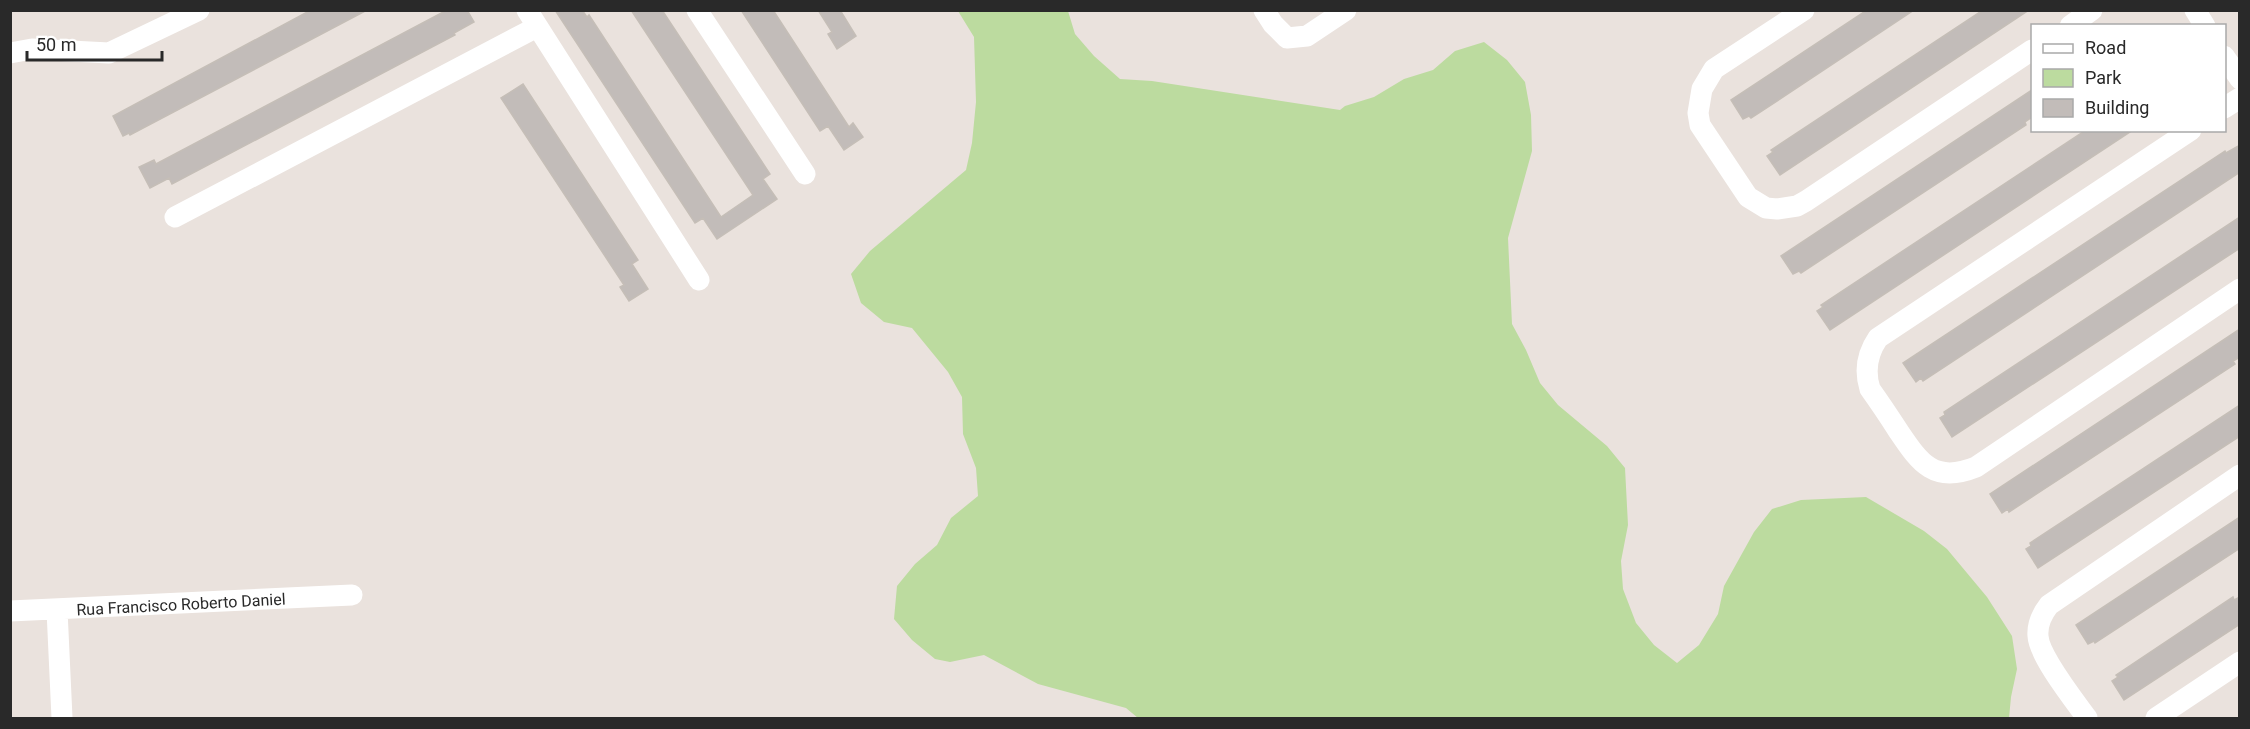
<svg xmlns="http://www.w3.org/2000/svg" width="2250" height="729" font-family="Roboto,sans-serif">
  <style>
    .green { fill: #bcdb9f }
    .building { fill: #c2bcb9; stroke: #c5beb7; stroke-width: 1.5 }
    .lines { fill: none; stroke-linecap: round; stroke-linejoin: round }
    .street { stroke: #fff; stroke-width: 21 }
    .labels { text-anchor: middle; stroke-width: 4.5; stroke-linejoin: round; paint-order: stroke }
    .street-label { font-size: 16px; fill: #292929; stroke: #fff }
  </style>
  <rect width="100%" height="100%" fill="#eae2dd"/>
  <!-- green -->
  <path class="green" d="M958,11h110l7,23 19,22 26,23 32,2 188,29 5,-4 29,-9 30,-18 29,-9 22,-19 29,-9 23,18 18,22 6,33 1,36 -24,87 4,86 14,26 14,33 18,22 49,41 18,22 3,57 -7,36 2,28 13,34 18,22 23,18 22,-18 19,-31 6,-28 30,-54 18,-23 29,-9 65,-3 58,34 23,18 40,48 25,39 5,33 -6,28 -2,21h-871l-12,-10 -88,-24 -54,-29 -34,7 -15,-3 -23,-19 -18,-21 3,-33 18,-22 22,-19 14,-27 27,-22 -2,-28 -13,-34 -1,-37 -14,-25 -36,-44 -28,-6 -23,-19 -10,-29 19,-23 96,-81 6,-27 4,-41 -2,-65z"/>
  <!-- building -->
  <path class="building" d="M311,10h56l-237,125 -1,-2 -6,3 -10,-20z
    M447,10h20l7,12 -20,11 1,2 -283,149 -3,-6 -19,10 -11,-21 15,-7 2,4z
    M555,10h27l5,7 2,-2 132,202 32,-22 -122,-185h31l108,164 -7,5 14,20 -60,40 -14,-21 -8,5z
    M741,10h32l76,117 4,-4 10,14 -19,13 -16,-24 -8,5z
    M818,10h22l16,26 -19,13 -9,-15 4,-2z
    M1867,10h47l-152,101 -11,7 -2,-2 -6,3 -12,-19z
    M1983,10h46l-249,165 -13,-19 6,-4 -2,-2z
    M523,84l115,176 -6,4 16,25 -19,12 -9,-14 4,-2 -123,-187z
    M2032,90v27l-7,5 1,3 -225,148 -2,-2 -6,3 -12,-18z
    M2086,130h47l-303,200 -13,-19 6,-4 -2,-2z
    M2240,145v27l-317,209 -2,-3 -5,4 -13,-19 322,-212 1,2z
    M2240,217v31l-288,189 -12,-19 5,-3 -1,-3z
    M2240,329v28l-7,4 2,3 -226,148 -1,-3 -6,4 -12,-19z
    M2240,405v31l-202,132 -12,-19 5,-3 -1,-3z
    M2240,517v31l-145,95 -1,-2 -6,3 -12,-19z
    M2233,597l1,3 6,-3v27l-116,76 -12,-19 6,-4 -2,-2z"/>
  <g class="lines">
    <!-- street -->
    <path class="street" d="M527,10l172,270
      M697,10l108,164
      M1264,10l9,14 14,14 20,-2 39,-26
      M1804,10l-90,59 -12,20 -4,24 2,12 48,72 18,11 11,1 20,-3 9,-5 226,-151
      M2195,10l10,16
      M2070,26l22,-16
      M10,53l22,-4 77,4 90,-43
      M2224,56l16,23
      M2224,108l16,-10
      M2191,130l-313,208c-11,16 -14,32 -8,51 10,14 20,29 29,43 21,31 35,52 77,35l264,-178
      M175,217l362,-190
      M57,610l5,108
      M10,611l342,-16
      M2087,718c-13,-18 -48,-62 -49,-82 -1,-12 4,-22 11,-31l191,-130
      M2156,718l84,-56"/>
  </g>
  <g class="labels">
    <!-- street labels -->
    <g class="street-label">
      <text transform="translate(181 604) rotate(-3)" y="6">Rua Francisco Roberto Daniel</text>
    </g>
  </g>
  <!-- border -->
  <rect width="2250" height="729" fill="none" stroke="#292929" stroke-width="24"/>
  <!-- legend -->
  <rect x="2031" y="24" width="195" height="108" fill="#ffffff" stroke="#a9a9a9" stroke-width="1.5"/>
  <rect x="2043" y="44" width="30" height="9" fill="#ffffff" stroke="#a9a9a9" stroke-width="1.5"/>
  <text x="2085" y="54" font-size="18" fill="#292929">Road</text>
  <rect x="2043" y="69" width="30" height="18" fill="#bcdb9f" stroke="#a9a9a9" stroke-width="1.5"/>
  <text x="2085" y="84" font-size="18" fill="#292929">Park</text>
  <rect x="2043" y="99" width="30" height="18" fill="#c2bcb9" stroke="#a9a9a9" stroke-width="1.5"/>
  <text x="2085" y="114" font-size="18" fill="#292929">Building</text>
  <!-- scale -->
  <path d="M27 51v9h135v-9" fill="none" stroke="#292929" stroke-width="3"/>
  <text x="36" y="51" font-size="18" fill="#292929" stroke="#ffffff" stroke-width="4.5" paint-order="stroke">50 m</text>
</svg>
